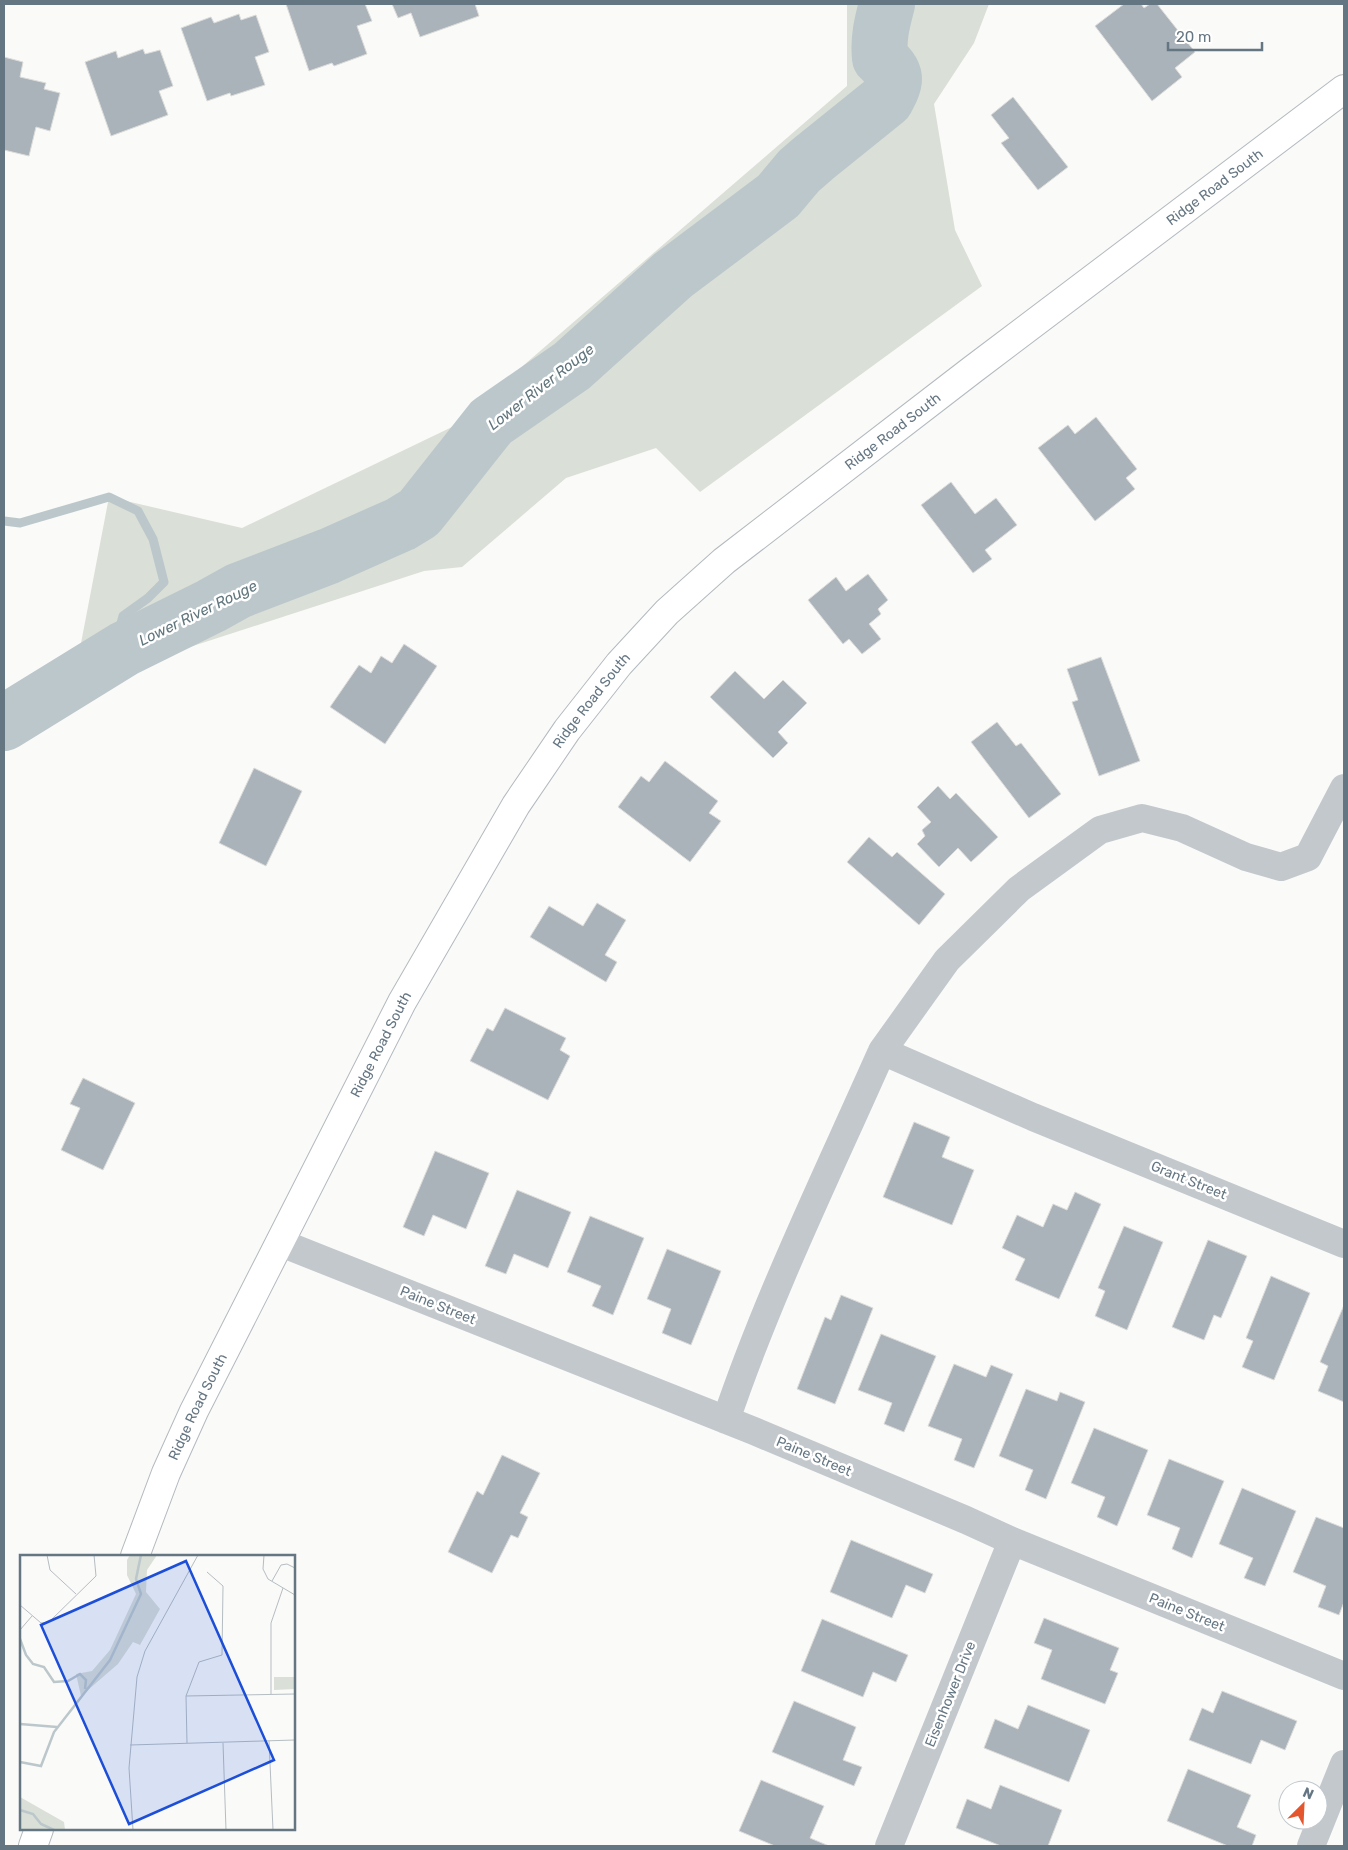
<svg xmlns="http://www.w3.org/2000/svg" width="1348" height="1850" font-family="Rubik,sans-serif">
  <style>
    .green { fill: #dadfd7 }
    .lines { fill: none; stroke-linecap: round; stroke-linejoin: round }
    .stream { stroke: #bbc7cb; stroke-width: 9 }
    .river { stroke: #bbc7cb; stroke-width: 56 }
    .building { fill: #aab3b9; stroke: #dcdcda }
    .secondary-casing { stroke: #b3babf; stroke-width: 30 }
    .minor { stroke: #c3c8cc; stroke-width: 28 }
    .secondary { stroke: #fff; stroke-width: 28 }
    .labels { text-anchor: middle; stroke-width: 5; stroke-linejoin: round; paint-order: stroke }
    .street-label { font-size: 14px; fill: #657683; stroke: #fff }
    .water-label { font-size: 15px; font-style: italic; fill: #60757c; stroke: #fff }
    .inset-river { fill: none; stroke: #bbc7cb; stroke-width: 2.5 }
    .inset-road { fill: none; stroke: #b5bdc2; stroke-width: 1 }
    .view { fill: #1d4ed8; fill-opacity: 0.15; stroke: #1d4ed8; stroke-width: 2.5 }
    .inset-edge { fill: none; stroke: #657683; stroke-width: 2.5 }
  </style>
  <rect width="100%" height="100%" fill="#fafaf8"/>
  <!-- green -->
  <path class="green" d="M847,4h142l-15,39 -40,61 21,126 27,56 -282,206 -44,-44 -90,30 -104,89 -38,4 -351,114 36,-188 133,31 210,-101 395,-341z"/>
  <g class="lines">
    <!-- stream -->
    <path class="stream" d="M4,521l16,2 89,-26 29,14 15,28 11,43 -16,16 -25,18 -6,22 7,11"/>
    <!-- river -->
    <path class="river" d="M4,723l120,-74 87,-43 27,-15 91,-35 72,-32 18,-11 72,-91 81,-56 101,-91 105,-79 21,-25 15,-13 72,-58c11,-21 12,-25 -6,-42 -2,-20 2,-35 7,-54"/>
  </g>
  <!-- building -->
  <path class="building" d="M286,4h79l7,17 -15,5 10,28 -33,12 -2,-3 -23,8z
    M392,4h83l4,12 -59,21 -9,-24 -13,5z
    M1124,4h17l3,4 6,-4h7l38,48 -20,16 7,9 -30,24 -57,-75z
    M239,14l2,6 15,-5 13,37 -14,5 10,28 -34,11 -1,-3 -23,8 -26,-73 30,-11 3,6z
    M143,49l2,5 15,-4 13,36 -14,5 9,24 -57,21 -26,-74 31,-11 2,7z
    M4,57l19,5 -3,15 26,6 -2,6 16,4 -10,38 -14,-4 -7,29 -25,-6z
    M1013,97l55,70 -30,23 -37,-47 8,-5 -18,-23z
    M1096,417l41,52 -11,9 9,11 -40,32 -57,-73 30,-23 7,9z
    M951,482l24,32 21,-16 21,27 -32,25 7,9 -19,14 -52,-68z
    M868,574l20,26 -10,9 3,5 -12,10 12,15 -19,15 -13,-15 -6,5 -35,-44 28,-23 10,14z
    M404,644l33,22 -52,78 -55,-37 29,-42 12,8 10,-17 11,7z
    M1101,657l39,104 -41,15 -27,-74 6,-2 -11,-31z
    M735,671l29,28 19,-19 24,23 -29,29 10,11 -15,15 -63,-61z
    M997,722l19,24 5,-3 40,51 -32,24 -58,-76z
    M665,761l53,40 -9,12 12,8 -31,41 -72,-55 23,-31 8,6z
    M254,768l48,23 -36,75 -47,-23z
    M938,786l12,13 6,-6 42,44 -27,25 -13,-14 -19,19 -22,-23 8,-8 -3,-6 9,-8 -14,-15z
    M869,837l23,20 5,-5 48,42 -26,31 -72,-63z
    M597,903l29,17 -21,35 12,7 -11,20 -76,-45 19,-31 34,20z
    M505,1008l61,30 -6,12 10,6 -22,44 -78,-39 17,-33 6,3z
    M83,1078l52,25 -32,67 -42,-20 19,-42 -10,-4z
    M914,1122l36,15 -8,20 32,13 -22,55 -69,-28z
    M435,1151l54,22 -23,56 -33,-14 -9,21 -21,-9z
    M517,1190l54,22 -23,56 -34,-14 -8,20 -21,-8z
    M1075,1192l26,12 -42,95 -44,-19 10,-21 -23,-11 15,-33 26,12 10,-23 14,6z
    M590,1216l54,22 -31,77 -21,-9 9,-20 -34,-14z
    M1124,1226l39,16 -36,88 -32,-14 10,-25 -7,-3z
    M1208,1240l39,16 -26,62 -7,-3 -10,25 -32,-13z
    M667,1249l54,22 -30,74 -29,-12 9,-24 -24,-10z
    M1271,1276l39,17 -36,87 -32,-13 11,-26 -7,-3z
    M841,1295l32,13 -38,96 -38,-15 28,-72 6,3z
    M1344,1305v97l-26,-11 10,-25 -8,-4z
    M881,1334l55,22 -32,76 -20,-8 8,-21 -34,-13z
    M954,1364l32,13 5,-12 22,9 -39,94 -20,-8 8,-21 -34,-13z
    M1026,1389l31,12 3,-9 25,10 -39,97 -21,-9 8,-20 -34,-14z
    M1094,1428l54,22 -31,76 -20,-9 8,-20 -34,-14z
    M502,1455l38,18 -20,40 8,4 -10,21 -7,-3 -19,38 -44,-21 29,-61 6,4z
    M1169,1459l55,22 -32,77 -20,-9 8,-21 -33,-13z
    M1242,1488l54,23 -31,75 -21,-8 9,-20 -34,-14z
    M1316,1517l28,11v74l-5,13 -21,-8 8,-21 -33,-14z
    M851,1540l82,34 -8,19 -19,-8 -14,33 -62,-26z
    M1044,1618l75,30 -9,22 8,3 -13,31 -64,-25 11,-29 -18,-7z
    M822,1619l86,36 -12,27 -23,-10 -10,25 -62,-26z
    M1222,1691l75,30 -12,29 -24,-10 -10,24 -62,-24 13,-32 11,5z
    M794,1701l62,26 -13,33 19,7 -8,19 -82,-34z
    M1028,1705l62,25 -21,52 -85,-34 11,-29 23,10z
    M1188,1769l63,26 -14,32 19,8 -4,11h-24l-61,-25z
    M761,1780l63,26 -14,32 19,8h-54l-36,-15z
    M1000,1785l62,25 -14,36h-47l-45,-18 11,-29 24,10z"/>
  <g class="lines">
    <defs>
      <g id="secondary">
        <path id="s1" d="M135,1556l31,-83 28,-62 208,-409 114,-197 51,-75 52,-66 48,-52 57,-51 248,-191 372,-281"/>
        <path d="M33,1846l6,-17"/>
      </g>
    </defs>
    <!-- secondary casing -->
    <use href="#secondary" class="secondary-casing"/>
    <!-- minor -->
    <path class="minor" d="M1344,788l-36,69 -27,10 -35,-10 -64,-29 -40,-10 -42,12 -81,59 -72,71 -65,91 151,66 311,127
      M281,1243l473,188 212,89 46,21 332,135
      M726,1420c43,-127 102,-247 156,-369
      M889,1846l123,-305
      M1311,1846l33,-82"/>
    <!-- secondary -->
    <use href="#secondary" class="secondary"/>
  </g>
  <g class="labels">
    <!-- street labels -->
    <g class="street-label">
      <text dy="5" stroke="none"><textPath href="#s1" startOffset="1782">Ridge Road South</textPath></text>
      <text dy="5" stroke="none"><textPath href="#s1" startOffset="1378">Ridge Road South</textPath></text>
      <text dy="5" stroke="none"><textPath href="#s1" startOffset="972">Ridge Road South</textPath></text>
      <text dy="5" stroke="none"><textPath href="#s1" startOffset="568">Ridge Road South</textPath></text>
      <text transform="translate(1189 1180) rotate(22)" y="5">Grant Street</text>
      <text transform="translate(438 1305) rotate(22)" y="5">Paine Street</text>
      <text dy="5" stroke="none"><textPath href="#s1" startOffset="162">Ridge Road South</textPath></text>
      <text transform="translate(814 1456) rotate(23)" y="5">Paine Street</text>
      <text transform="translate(1187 1612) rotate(22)" y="5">Paine Street</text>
      <text transform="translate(950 1694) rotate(-68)" y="5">Eisenhower Drive</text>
    </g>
    <!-- water labels -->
    <g class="water-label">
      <text transform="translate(541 387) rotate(-38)" y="5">Lower River Rouge</text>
      <text transform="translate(198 613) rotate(-26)" y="5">Lower River Rouge</text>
    </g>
  </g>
  <!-- overview -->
  <g transform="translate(20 1555)">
    <rect width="275" height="275" fill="#fafaf8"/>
    <path d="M110,0h27l-10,15 -1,22 14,17 -20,36 -7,-3 -15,22 -37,32 -5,-22 16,-3 18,-21 26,-56 -9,-19v-15zM254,122h21v12l-21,1zM0,242l44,25 1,8h-45z" fill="#dadfd7"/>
    <path class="inset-river" d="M0,84l6,16 7,9 11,3 10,15 14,-1 12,-7 6,6 -1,9M0,169l37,3M0,207l21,4 13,-34 56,-72 31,-66 -5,-15 5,-24M0,255l13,4 8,10 13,6"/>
    <path class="inset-road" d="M27,0l3,15 26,24M244,0l-1,14 5,10 27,16M187,17l16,14 -1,69 -23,7 -13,34 109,-2M252,26l9,-16 6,-1 8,4M0,50l21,18 8,-1 47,-46 -2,-21M0,75l12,-14M251,139v-71l12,-35M166,141l1,47M249,186l4,89M203,188l3,87M110,190l165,-5M113,275l-4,-62 8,-91 8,-26 53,-96"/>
    <path class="view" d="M166,6l88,199 -145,64 -88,-199z"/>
    <rect width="275" height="275" class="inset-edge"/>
  </g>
  <!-- border -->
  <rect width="1348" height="1850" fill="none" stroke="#657683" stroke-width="10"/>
  <!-- north arrow -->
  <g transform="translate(1303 1805) rotate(24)"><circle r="24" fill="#ffffff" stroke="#c1c8cd"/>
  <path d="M0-4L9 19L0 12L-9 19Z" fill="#e4572e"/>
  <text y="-8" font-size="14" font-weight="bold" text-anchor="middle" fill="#657683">N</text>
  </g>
  <!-- scale -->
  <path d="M1168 42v8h94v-8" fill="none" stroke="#657683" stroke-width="2.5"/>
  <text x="1176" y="42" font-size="15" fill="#657683" stroke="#ffffff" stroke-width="4" paint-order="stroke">20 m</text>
</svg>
